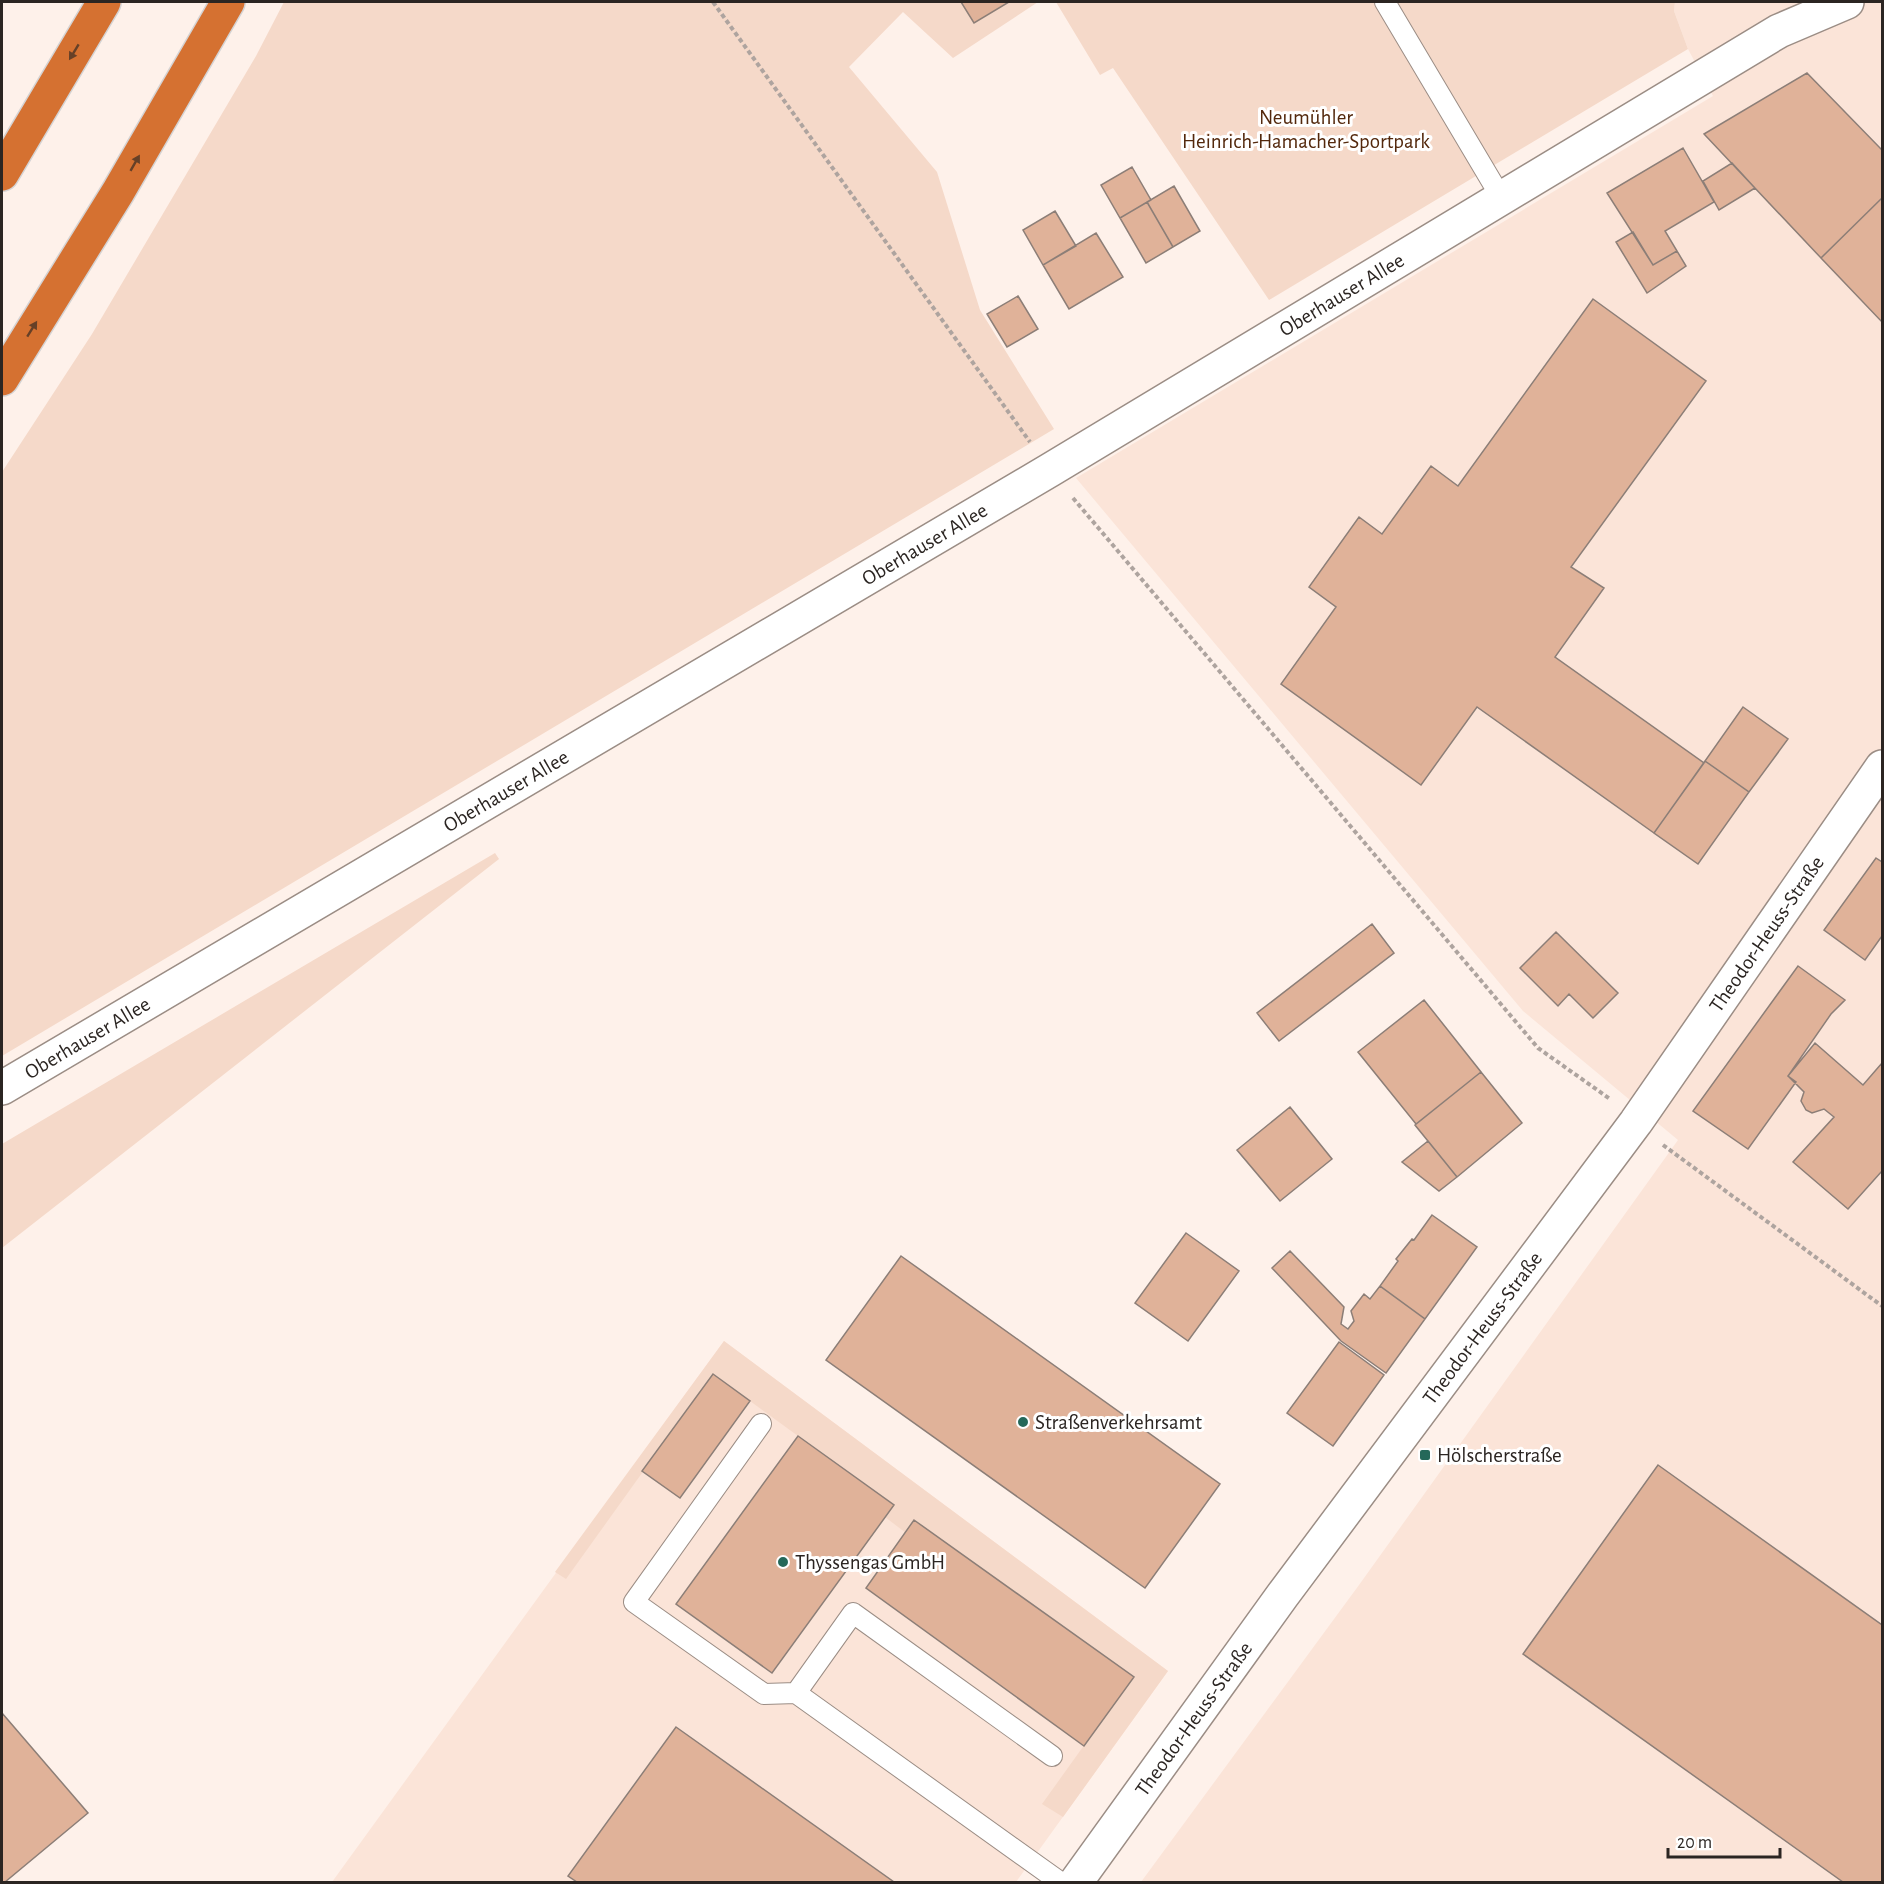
<svg xmlns="http://www.w3.org/2000/svg" width="1884" height="1884" font-family="'Alegreya Sans',sans-serif">
  <style>
    .built { fill: #fbe4d8 }
    .green { fill: #f5d9c9 }
    .building { fill: #e0b299; stroke: #8c7e77; stroke-width: 1.5 }
    .lines { fill: none; stroke-linecap: round; stroke-linejoin: round }
    .service-casing { stroke: #9b8d85; stroke-width: 22 }
    .minor-casing { stroke: #9b8d85; stroke-width: 36 }
    .tertiary-casing { stroke: #9b8d85; stroke-width: 36 }
    .motorway-casing { stroke: #d5d3d3; stroke-width: 36 }
    .path { stroke: #aea49f; stroke-width: 4; stroke-dasharray: 4.5 3; stroke-linecap: butt }
    .service { stroke: #fff; stroke-width: 20 }
    .minor { stroke: #fff; stroke-width: 33 }
    .tertiary { stroke: #fff; stroke-width: 33 }
    .motorway { stroke: #d57131; stroke-width: 33 }
    .oneway { fill: #664027 }
    .poi-dot { fill: #256859; stroke: #fff; stroke-width: 2 }
    .labels { text-anchor: middle; stroke-width: 6; stroke-linejoin: round; paint-order: stroke }
    .park-label { font-size: 21px; fill: #53280c; stroke: #fff }
    .street-label { font-size: 21px; fill: #2b2522; stroke: #fff }
    .poi-label { font-size: 21px; fill: #2b2522; stroke: #fff; text-anchor: start }
  </style>
  <rect width="100%" height="100%" fill="#fef1ea"/>
  <!-- built -->
  <path class="built" d="M1675,2h207v1880h-741l218,-297 319,-445 -155,-129 -447,-533 637,-382 -25,-47 -14,-38z
    M724,1341l444,330 -152,211h-684z"/>
  <!-- green -->
  <path class="green" d="M284,2h754l-85,56 -50,-46 -54,55 88,105 43,138 74,119 -1052,627v-584l90,-138 164,-278z
    M1056,2h619l-1,9 14,38 -419,251 -156,-232 -13,7z
    M495,853l4,6 -497,389v-104z
    M724,1341l444,330 -105,146 -21,-13 91,-127 -218,-156 -9,12 -21,-16 -87,-81 -85,-62 -147,205 -11,-7z"/>
  <!-- building -->
  <path class="building" d="M961,2h48l-35,21z
    M1807,73l75,77v48l-61,60 -117,-124z
    M1683,148l31,54 -49,29 12,20 -24,14 -46,-72z
    M1732,163l23,25 -36,22 -16,-29z
    M1132,167l19,33 -31,18 -19,-33z
    M1174,186l26,45 -27,16 -26,-45z
    M1882,198v124l-61,-64z
    M1147,202l26,45 -27,16 -26,-45z
    M1055,211l21,35 -33,19 -20,-35z
    M1633,232l20,33 24,-14 9,15 -39,27 -31,-51z
    M1096,233l27,44 -54,32 -26,-44z
    M1018,296l20,33 -31,18 -20,-33z
    M1593,299l113,82 -135,186 33,21 -49,69 149,106 -50,70 -177,-126 -56,78 -140,-101 55,-77 -27,-20 50,-70 23,17 49,-68 27,20z
    M1743,707l45,32 -39,53 -44,-31z
    M1705,761l44,31 -51,72 -44,-31z
    M1876,858l6,4v74l-17,24 -41,-30z
    M1372,924l22,29 -115,88 -22,-28z
    M1556,932l62,61 -25,25 -24,-24 -11,12 -38,-38z
    M1798,966l47,34 -14,14 -43,62 8,6 -48,67 -55,-38z
    M1424,1000l57,72 -65,52 -58,-72z
    M1815,1043l48,42 19,-22v108l-34,38 -55,-47 41,-45 -10,-8 -12,4 -6,-3 -5,-9 3,-9 -16,-16z
    M1481,1072l41,51 -65,54 -42,-52z
    M1290,1107l42,52 -52,42 -43,-51z
    M1428,1141l29,36 -18,14 -37,-29z
    M1432,1215l45,32 -52,72 -45,-33 18,-25 -2,-2 16,-20 2,1z
    M1186,1233l53,38 -51,70 -53,-38z
    M1290,1251l54,56 -3,17 7,5 6,-8 -3,-10 13,-17 6,5 10,-13 45,33 -39,54 -45,-32 -69,-73z
    M901,1256l319,228 -75,104 -319,-228z
    M1339,1342l45,33 -51,71 -46,-33z
    M713,1374l37,27 -70,97 -38,-27z
    M798,1436l96,69 -122,168 -96,-69z
    M1658,1465l224,160v257h-39l-320,-228z
    M914,1520l220,157 -50,69 -218,-158z
    M2,1713l86,100 -83,69h-3z
    M676,1727l218,155h-317l-9,-6z"/>
  <g class="lines">
    <defs>
      <path id="service" d="M1385,2l117,197
        M761,1424l-127,178 130,92 32,-1 264,189
        M796,1693l57,-80 199,143"/>
      <g id="minor">
        <path id="s1" d="M2,1088l1048,-618 729,-439 68,-29"/>
      </g>
      <g id="tertiary">
        <path id="s2" d="M1076,1882l206,-286 354,-474 246,-355"/>
      </g>
      <path id="motorway" d="M2,174l102,-172
        M2,379l116,-187 110,-190"/>
    </defs>
    <!-- service casing -->
    <use href="#service" class="service-casing"/>
    <!-- minor casing -->
    <use href="#minor" class="minor-casing"/>
    <!-- tertiary casing -->
    <use href="#tertiary" class="tertiary-casing"/>
    <!-- motorway casing -->
    <use href="#motorway" class="motorway-casing"/>
    <!-- path -->
    <path class="path" d="M713,2l317,440
      M1073,498l465,550 72,51
      M1663,1145l219,161"/>
    <!-- service -->
    <use href="#service" class="service"/>
    <!-- minor -->
    <use href="#minor" class="minor"/>
    <!-- tertiary -->
    <use href="#tertiary" class="tertiary"/>
    <!-- motorway -->
    <use href="#motorway" class="motorway"/>
  </g>
  <!-- one-way arrows -->
  <defs><path id="oneway-solid" d="M-6-.8H1V-3.2L6.5 0L1 3.2V.8H-6Z" transform="scale(1.5)"/></defs>
  <g class="oneway">
    <use href="#oneway-solid" transform="translate(74 52) rotate(121)"/>
    <use href="#oneway-solid" transform="translate(135 163) rotate(-60)"/>
    <use href="#oneway-solid" transform="translate(32 329) rotate(-58)"/>
  </g>
  <!-- markers -->
  <g class="poi-dot">
    <circle cx="1023" cy="1422" r="6"/>
    <rect x="1419" y="1449" width="12" height="12" rx="3"/>
    <circle cx="783" cy="1562" r="6"/>
  </g>
  <g class="labels">
    <!-- park labels -->
    <g class="park-label">
      <text x="1306" y="124">Neumühler<tspan x="1306" dy="24">Heinrich-Hamacher-Sportpark</tspan></text>
    </g>
    <!-- street labels -->
    <g class="street-label">
      <text dy="7" stroke="none"><textPath href="#s1" startOffset="1557">Oberhauser Allee</textPath></text>
      <text dy="7" stroke="none"><textPath href="#s1" startOffset="1071">Oberhauser Allee</textPath></text>
      <text dy="7" stroke="none"><textPath href="#s1" startOffset="585">Oberhauser Allee</textPath></text>
      <text dy="7" stroke="none"><textPath href="#s2" startOffset="1173">Theodor-Heuss-Straße</textPath></text>
      <text dy="7" stroke="none"><textPath href="#s1" startOffset="99">Oberhauser Allee</textPath></text>
      <text dy="7" stroke="none"><textPath href="#s2" startOffset="687">Theodor-Heuss-Straße</textPath></text>
      <text dy="7" stroke="none"><textPath href="#s2" startOffset="201">Theodor-Heuss-Straße</textPath></text>
    </g>
    <!-- poi labels -->
    <g class="poi-label">
      <text x="1035" y="1429">Straßenverkehrsamt</text>
      <text x="1437" y="1462">Hölscherstraße</text>
      <text x="795" y="1569">Thyssengas GmbH</text>
    </g>
  </g>
  <!-- border -->
  <rect width="1884" height="1884" fill="none" stroke="#2b2522" stroke-width="6"/>
  <!-- scale -->
  <path d="M1668 1848v9h112v-9" fill="none" stroke="#2b2522" stroke-width="3"/>
  <text x="1677" y="1848" font-size="18" fill="#2b2522" stroke="#ffffff" stroke-width="4.5" paint-order="stroke">20 m</text>
</svg>
